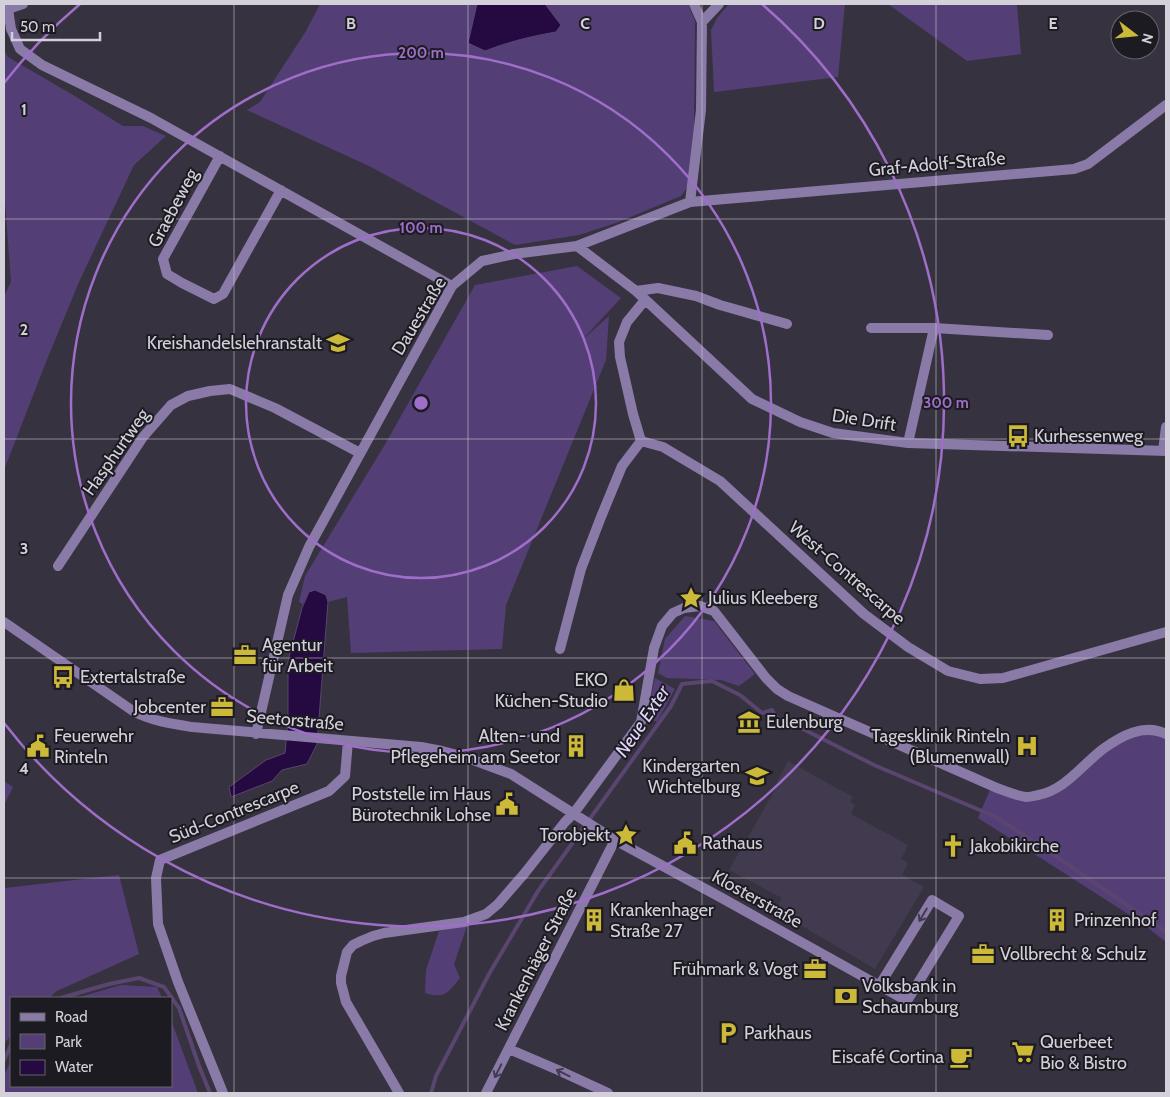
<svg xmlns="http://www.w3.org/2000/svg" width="1170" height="1097" font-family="Cabin,sans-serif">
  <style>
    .built { fill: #423b4f }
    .green { fill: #543e76 }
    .water { fill: #250a42; stroke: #59456f }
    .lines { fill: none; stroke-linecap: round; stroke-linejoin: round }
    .stream { stroke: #59456f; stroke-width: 4 }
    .minor { stroke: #8a7aa8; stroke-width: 10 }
    .oneway { stroke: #433c51 }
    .grid { fill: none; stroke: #d3d0d9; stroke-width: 1; stroke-opacity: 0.55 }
    .ring { fill: none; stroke: #9e6ec9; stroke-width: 2.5 }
    .labels { text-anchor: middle; stroke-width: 4; stroke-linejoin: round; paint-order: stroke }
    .street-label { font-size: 18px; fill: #d3d0d9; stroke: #1d1b22 }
    .poi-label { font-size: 18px; fill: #d3d0d9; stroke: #1d1b22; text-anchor: start }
    .water-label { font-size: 19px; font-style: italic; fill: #e3d7fc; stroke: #1d1b22 }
    .grid-label { font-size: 16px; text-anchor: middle; font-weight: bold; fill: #d3d0d9; stroke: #1d1b22; stroke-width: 4; stroke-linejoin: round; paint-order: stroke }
    .centre { fill: #9e6ec9; stroke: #1d1b22; stroke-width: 2.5 }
    .ring-label { font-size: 15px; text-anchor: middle; font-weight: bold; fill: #9e6ec9; stroke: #1d1b22; stroke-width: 4; stroke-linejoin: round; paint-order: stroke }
  </style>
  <rect width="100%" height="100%" fill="#373240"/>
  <!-- built -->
  <path class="built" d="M788,761l65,36 -3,5 5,3 -4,9 57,31 -7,14 7,4 -6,12 22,12 -49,82 -100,-59 7,-12 -53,-28 50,-87 -2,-1z"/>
  <!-- green -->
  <path class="green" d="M320,4h368l7,17 -1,107 -6,58 -7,10 -65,27 -37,12 -64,10 -144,-78 -124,-57 13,-8 46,-71z
    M729,4h116l-7,73 -124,15 -3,-62 6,-12z
    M888,4h129l4,50 -54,7z
    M4,50l4,7 65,38 50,31h20l23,10 -32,29 -55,117 -33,80 -42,108v-174l7,-14 -7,-93z
    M577,266l44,32 -39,42 27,-24 -3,44 -100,245 -4,44 -151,4 -4,-56 -19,5 -2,-7 -17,-3 -6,12 -4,-2 6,-26 79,-130 91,-161z
    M685,616l29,5 41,53 -16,12 -18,-6 -54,-2 -9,-5 7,-34z
    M655,678l20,11 -18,33 -11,-5z
    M1166,734v208l-27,-21 -161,-103 14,-33 35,12 17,-3 85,-58z
    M4,781l9,6 -9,18z
    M119,875l20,79 -82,37 -8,7h-38v38l-7,7v-155z
    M467,926l-13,38 6,14c-12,15 -15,21 -35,15l1,-23 13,-39z
    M121,985l36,2 5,11h-86z
    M171,1020l27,73h-194v-18l7,-14v25h160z"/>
  <!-- water -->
  <path class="water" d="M477,4h68l16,21 -5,7c-24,4 -48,10 -71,19l-17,-8z
    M315,590l11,5 2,7 -11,142 -10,20 -25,6 -10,11 -41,16 -2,-10 37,-27 19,-7 3,-33v-59l14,-53 7,-16z"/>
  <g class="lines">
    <!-- stream -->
    <path class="stream" d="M61,998l48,-14 30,-6 25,9 15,21 20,58 11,27
      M4,1060l7,-15
      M431,1093l5,-17 53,-102 49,-83 133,-185 11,-22 30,-3 28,14 22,18 10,-3 5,8 16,6 81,41 122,52 67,44 103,71"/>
    <!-- minor -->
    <path class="minor" d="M694,4l8,18
      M4,9h4l15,-5
      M8,9l3,20 9,20 22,16 109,53 301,168
      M220,156l-57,103 4,15 15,9 32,16 9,-5 58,-104
      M690,202l384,-33 14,-5 78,-59
      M577,246l59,45 116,108 48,23 33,11 75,10 258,8
      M636,291l22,-3 38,8 24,9 67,19
      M871,328h63
      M641,441l22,6 57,34 144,133 44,33 40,24 32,8 23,-1 163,-46
      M641,441l-8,-27 -13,-57 -1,-15 8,-20 18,-22
      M908,443l26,-115 114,7
      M1163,451l3,-24
      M58,566l85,-129 28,-32 17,-9 22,-5 20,-2 45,19 85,45
      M4,622l129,89c18,10 39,13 59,16l229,20 21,4 23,6 46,17 104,66 105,57 187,104 52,-85 -27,-16 -53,86
      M560,649l21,-80 20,-52 21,-51 19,-25
      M256,734l32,-139 21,-48 143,-261 30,-25 32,-7 63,-8 113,-44 11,-92 1,-88 17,-18
      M509,1049l49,21 50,23
      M223,1093l-45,-111 -20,-58 -2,-46 4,-18 169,-69 16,-15 3,-35
      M399,1093l-53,-91 -5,-19v-7l6,-24 6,-7 8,-4 12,-5 11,-3 80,-11 22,-8 12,-10 26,-30 41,-52 9,-9 67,-91 13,-74 8,-22 11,-13 11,-5 16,-2 14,5 52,67 11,11 11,7 209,92c9,3 20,8 29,9 4,0 8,-1 12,-2 27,-5 44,-30 65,-46 18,-13 41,-26 63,-15
      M486,1093l129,-253"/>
  </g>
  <!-- one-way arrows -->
  <defs><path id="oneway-shaft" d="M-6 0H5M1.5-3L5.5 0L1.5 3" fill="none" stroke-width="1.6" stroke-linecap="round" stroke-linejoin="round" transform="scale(1.25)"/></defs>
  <g class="oneway">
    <use href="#oneway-shaft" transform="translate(923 915) rotate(121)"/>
    <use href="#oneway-shaft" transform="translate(498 1071) rotate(117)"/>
    <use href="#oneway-shaft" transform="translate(563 1073) rotate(-154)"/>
  </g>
  <!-- grid -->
  <path class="grid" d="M234,4v1089M468,4v1089M702,4v1089M936,4v1089M4,219h1162M4,439h1162M4,658h1162M4,878h1162"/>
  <!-- distance rings -->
  <g class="ring">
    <circle cx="421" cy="403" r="175"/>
    <circle cx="421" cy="403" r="350"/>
    <path d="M4 83A525 525 0 0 1 80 4M762 4A525 525 0 1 1 4 723"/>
  </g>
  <!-- icons -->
  <defs>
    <symbol id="school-bare" viewBox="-9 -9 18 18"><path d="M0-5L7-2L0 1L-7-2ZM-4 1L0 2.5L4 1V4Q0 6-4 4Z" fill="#cdb938" stroke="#1d1b22" stroke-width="2.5" paint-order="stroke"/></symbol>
    <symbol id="bus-bare" viewBox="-9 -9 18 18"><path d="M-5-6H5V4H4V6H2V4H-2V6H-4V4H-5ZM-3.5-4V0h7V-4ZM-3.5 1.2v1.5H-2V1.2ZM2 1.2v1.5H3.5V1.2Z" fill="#cdb938" stroke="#1d1b22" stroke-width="2.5" paint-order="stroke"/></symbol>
    <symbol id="sight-bare" viewBox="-9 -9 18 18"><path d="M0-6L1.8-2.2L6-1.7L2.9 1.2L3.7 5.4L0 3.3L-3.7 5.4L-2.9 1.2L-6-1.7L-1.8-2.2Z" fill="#cdb938" stroke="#1d1b22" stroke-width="2.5" paint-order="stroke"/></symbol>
    <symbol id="office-bare" viewBox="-9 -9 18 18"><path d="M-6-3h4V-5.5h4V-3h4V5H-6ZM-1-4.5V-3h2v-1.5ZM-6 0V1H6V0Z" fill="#cdb938" stroke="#1d1b22" stroke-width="2.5" paint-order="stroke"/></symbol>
    <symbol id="shop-bare" viewBox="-9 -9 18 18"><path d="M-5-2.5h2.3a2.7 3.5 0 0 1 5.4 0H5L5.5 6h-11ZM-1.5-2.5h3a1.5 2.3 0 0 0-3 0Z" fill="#cdb938" stroke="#1d1b22" stroke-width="2.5" paint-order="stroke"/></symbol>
    <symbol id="museum-bare" viewBox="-9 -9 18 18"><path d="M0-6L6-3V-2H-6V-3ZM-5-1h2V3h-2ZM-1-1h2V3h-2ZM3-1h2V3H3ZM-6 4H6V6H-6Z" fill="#cdb938" stroke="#1d1b22" stroke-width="2.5" paint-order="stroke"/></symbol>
    <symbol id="civic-bare" viewBox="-9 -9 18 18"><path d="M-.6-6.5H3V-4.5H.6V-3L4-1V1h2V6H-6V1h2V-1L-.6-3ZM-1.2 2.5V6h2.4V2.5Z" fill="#cdb938" stroke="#1d1b22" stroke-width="2.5" paint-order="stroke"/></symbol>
    <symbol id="building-bare" viewBox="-9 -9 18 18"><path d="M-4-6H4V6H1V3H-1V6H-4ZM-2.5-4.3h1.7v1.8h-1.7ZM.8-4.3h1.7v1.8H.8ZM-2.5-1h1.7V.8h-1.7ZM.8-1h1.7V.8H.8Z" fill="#cdb938" stroke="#1d1b22" stroke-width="2.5" paint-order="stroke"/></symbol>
    <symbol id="hospital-bare" viewBox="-9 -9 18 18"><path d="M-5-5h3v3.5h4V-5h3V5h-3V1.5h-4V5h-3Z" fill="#cdb938" stroke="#1d1b22" stroke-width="2.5" paint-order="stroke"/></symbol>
    <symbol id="church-bare" viewBox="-9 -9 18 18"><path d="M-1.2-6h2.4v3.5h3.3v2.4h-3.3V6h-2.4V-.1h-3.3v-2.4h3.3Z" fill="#cdb938" stroke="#1d1b22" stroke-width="2.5" paint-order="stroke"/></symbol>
    <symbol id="bank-bare" viewBox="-9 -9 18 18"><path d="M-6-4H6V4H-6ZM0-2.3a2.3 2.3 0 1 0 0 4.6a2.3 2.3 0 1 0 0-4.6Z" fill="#cdb938" stroke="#1d1b22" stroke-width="2.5" paint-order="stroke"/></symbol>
    <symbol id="parking-bare" viewBox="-9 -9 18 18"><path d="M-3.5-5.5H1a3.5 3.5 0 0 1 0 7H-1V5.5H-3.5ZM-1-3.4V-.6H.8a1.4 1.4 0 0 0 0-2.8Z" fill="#cdb938" stroke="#1d1b22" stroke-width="2.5" paint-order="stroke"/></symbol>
    <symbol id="supermarket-bare" viewBox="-9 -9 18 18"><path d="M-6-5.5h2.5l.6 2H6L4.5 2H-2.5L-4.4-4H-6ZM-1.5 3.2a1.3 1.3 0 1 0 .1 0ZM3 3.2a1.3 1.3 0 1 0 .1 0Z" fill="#cdb938" stroke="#1d1b22" stroke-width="2.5" paint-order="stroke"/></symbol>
    <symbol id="cafe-bare" viewBox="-9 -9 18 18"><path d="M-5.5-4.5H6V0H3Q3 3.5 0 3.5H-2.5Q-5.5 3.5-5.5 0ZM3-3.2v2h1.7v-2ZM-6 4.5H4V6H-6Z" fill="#cdb938" stroke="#1d1b22" stroke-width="2.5" paint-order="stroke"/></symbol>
  </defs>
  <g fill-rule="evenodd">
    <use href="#school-bare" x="322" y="327" width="32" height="32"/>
    <use href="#bus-bare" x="1002" y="420" width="32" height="32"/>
    <use href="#sight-bare" x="675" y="582" width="32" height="32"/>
    <use href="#office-bare" x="229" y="639" width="32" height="32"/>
    <use href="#bus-bare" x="47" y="661" width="32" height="32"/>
    <use href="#shop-bare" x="608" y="674" width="32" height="32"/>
    <use href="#office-bare" x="206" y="691" width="32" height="32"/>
    <use href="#museum-bare" x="733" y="706" width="32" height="32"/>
    <use href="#civic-bare" x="22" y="730" width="32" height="32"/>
    <use href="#building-bare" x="560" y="730" width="32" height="32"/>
    <use href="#hospital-bare" x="1011" y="730" width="32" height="32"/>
    <use href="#school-bare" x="741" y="760" width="32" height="32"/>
    <use href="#civic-bare" x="491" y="788" width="32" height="32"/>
    <use href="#sight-bare" x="610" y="819" width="32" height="32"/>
    <use href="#civic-bare" x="669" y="827" width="32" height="32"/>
    <use href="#church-bare" x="937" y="830" width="32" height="32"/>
    <use href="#building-bare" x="578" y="904" width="32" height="32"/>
    <use href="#building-bare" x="1041" y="904" width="32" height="32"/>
    <use href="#office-bare" x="967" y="938" width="32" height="32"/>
    <use href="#office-bare" x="799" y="953" width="32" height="32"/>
    <use href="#bank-bare" x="830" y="980" width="32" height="32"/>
    <use href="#parking-bare" x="712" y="1017" width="32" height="32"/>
    <use href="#supermarket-bare" x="1007" y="1036" width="32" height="32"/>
    <use href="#cafe-bare" x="945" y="1041" width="32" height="32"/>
  </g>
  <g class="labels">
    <!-- street labels -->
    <g class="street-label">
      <text transform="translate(937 164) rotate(-5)" y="6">Graf-Adolf-Straße</text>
      <text transform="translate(173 208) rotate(-62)" y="6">Graebeweg</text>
      <text transform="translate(419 316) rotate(-59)" y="6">Dauestraße</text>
      <text transform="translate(864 420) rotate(9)" y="6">Die Drift</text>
      <text transform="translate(116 452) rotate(-55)" y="6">Hasphurtweg</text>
      <text transform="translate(847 573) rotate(41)" y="6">West-Contrescarpe</text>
      <text transform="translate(295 720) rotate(5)" y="6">Seetorstraße</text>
      <text transform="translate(234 812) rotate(-22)" y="6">Süd-Contrescarpe</text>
      <text transform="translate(757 899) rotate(29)" y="6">Klosterstraße</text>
      <text transform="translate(536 959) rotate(-63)" y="6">Krankenhäger Straße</text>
    </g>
    <!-- poi labels -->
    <g class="poi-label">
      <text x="322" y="349" text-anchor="end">Kreishandelslehranstalt</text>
      <text x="1034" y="442">Kurhessenweg</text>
      <text x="708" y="604">Julius Kleeberg</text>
      <text x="262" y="651">Agentur<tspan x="262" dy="21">für Arbeit</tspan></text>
      <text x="80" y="683">Extertalstraße</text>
      <text x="608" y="686" text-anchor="end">EKO<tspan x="608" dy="21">Küchen-Studio</tspan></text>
      <text x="206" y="713" text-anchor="end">Jobcenter</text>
      <text x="766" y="728">Eulenburg</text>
      <text x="54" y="742">Feuerwehr<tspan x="54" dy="21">Rinteln</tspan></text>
      <text x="560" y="742" text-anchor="end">Alten- und<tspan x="560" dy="21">Pflegeheim am Seetor</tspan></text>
      <text x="1010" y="742" text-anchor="end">Tagesklinik Rinteln<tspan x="1010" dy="21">(Blumenwall)</tspan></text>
      <text x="740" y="772" text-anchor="end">Kindergarten<tspan x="740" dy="21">Wichtelburg</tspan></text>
      <text x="491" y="800" text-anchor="end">Poststelle im Haus<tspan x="491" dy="21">Bürotechnik Lohse</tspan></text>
      <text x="610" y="841" text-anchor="end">Torobjekt</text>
      <text x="702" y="849">Rathaus</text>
      <text x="970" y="852">Jakobikirche</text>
      <text x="610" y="916">Krankenhager<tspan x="610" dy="21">Straße 27</tspan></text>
      <text x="1074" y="926">Prinzenhof</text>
      <text x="1000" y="960">Vollbrecht &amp; Schulz</text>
      <text x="798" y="975" text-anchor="end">Frühmark &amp; Vogt</text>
      <text x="862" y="992">Volksbank in<tspan x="862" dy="21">Schaumburg</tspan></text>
      <text x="744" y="1039">Parkhaus</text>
      <text x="1040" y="1048">Querbeet<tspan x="1040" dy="21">Bio &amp; Bistro</tspan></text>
      <text x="944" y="1063" text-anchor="end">Eiscafé Cortina</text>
    </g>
    <!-- water labels -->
    <g class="water-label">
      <text transform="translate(642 721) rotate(-56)" y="7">Neue Exter</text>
    </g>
  </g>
  <g class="grid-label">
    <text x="351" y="29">B</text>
    <text x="585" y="29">C</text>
    <text x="819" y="29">D</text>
    <text x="1053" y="29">E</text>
    <text x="24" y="115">1</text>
    <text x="24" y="335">2</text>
    <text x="24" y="554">3</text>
    <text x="24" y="774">4</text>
  </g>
  <circle cx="421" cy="403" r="8" class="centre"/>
  <g class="ring-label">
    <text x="421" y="58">200 m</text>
    <text x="421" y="233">100 m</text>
    <text x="946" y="408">300 m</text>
  </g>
  <!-- border -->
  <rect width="1170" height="1097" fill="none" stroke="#d3d0d9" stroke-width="10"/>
  <!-- legend -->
  <rect x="10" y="997" width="162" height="90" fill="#1d1b22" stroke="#66636b"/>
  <rect x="20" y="1013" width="25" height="8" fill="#8a7aa8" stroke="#66636b"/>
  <text x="55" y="1022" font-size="15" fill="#d3d0d9">Road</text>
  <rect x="20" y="1034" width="25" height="15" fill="#543e76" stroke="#66636b"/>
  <text x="55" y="1047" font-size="15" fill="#d3d0d9">Park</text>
  <rect x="20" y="1060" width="25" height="15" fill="#250a42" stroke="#66636b"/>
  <text x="55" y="1072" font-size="15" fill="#d3d0d9">Water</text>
  <!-- north arrow -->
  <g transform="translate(1135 35) rotate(106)"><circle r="24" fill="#1d1b22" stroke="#66636b"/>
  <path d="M0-4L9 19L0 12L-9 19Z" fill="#cdb938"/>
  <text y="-8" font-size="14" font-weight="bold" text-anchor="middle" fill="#d3d0d9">N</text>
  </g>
  <!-- scale -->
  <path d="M12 32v8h88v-8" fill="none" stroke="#d3d0d9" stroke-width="2.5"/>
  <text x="20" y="32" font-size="15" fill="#d3d0d9" stroke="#1d1b22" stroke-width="4" paint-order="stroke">50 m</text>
</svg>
